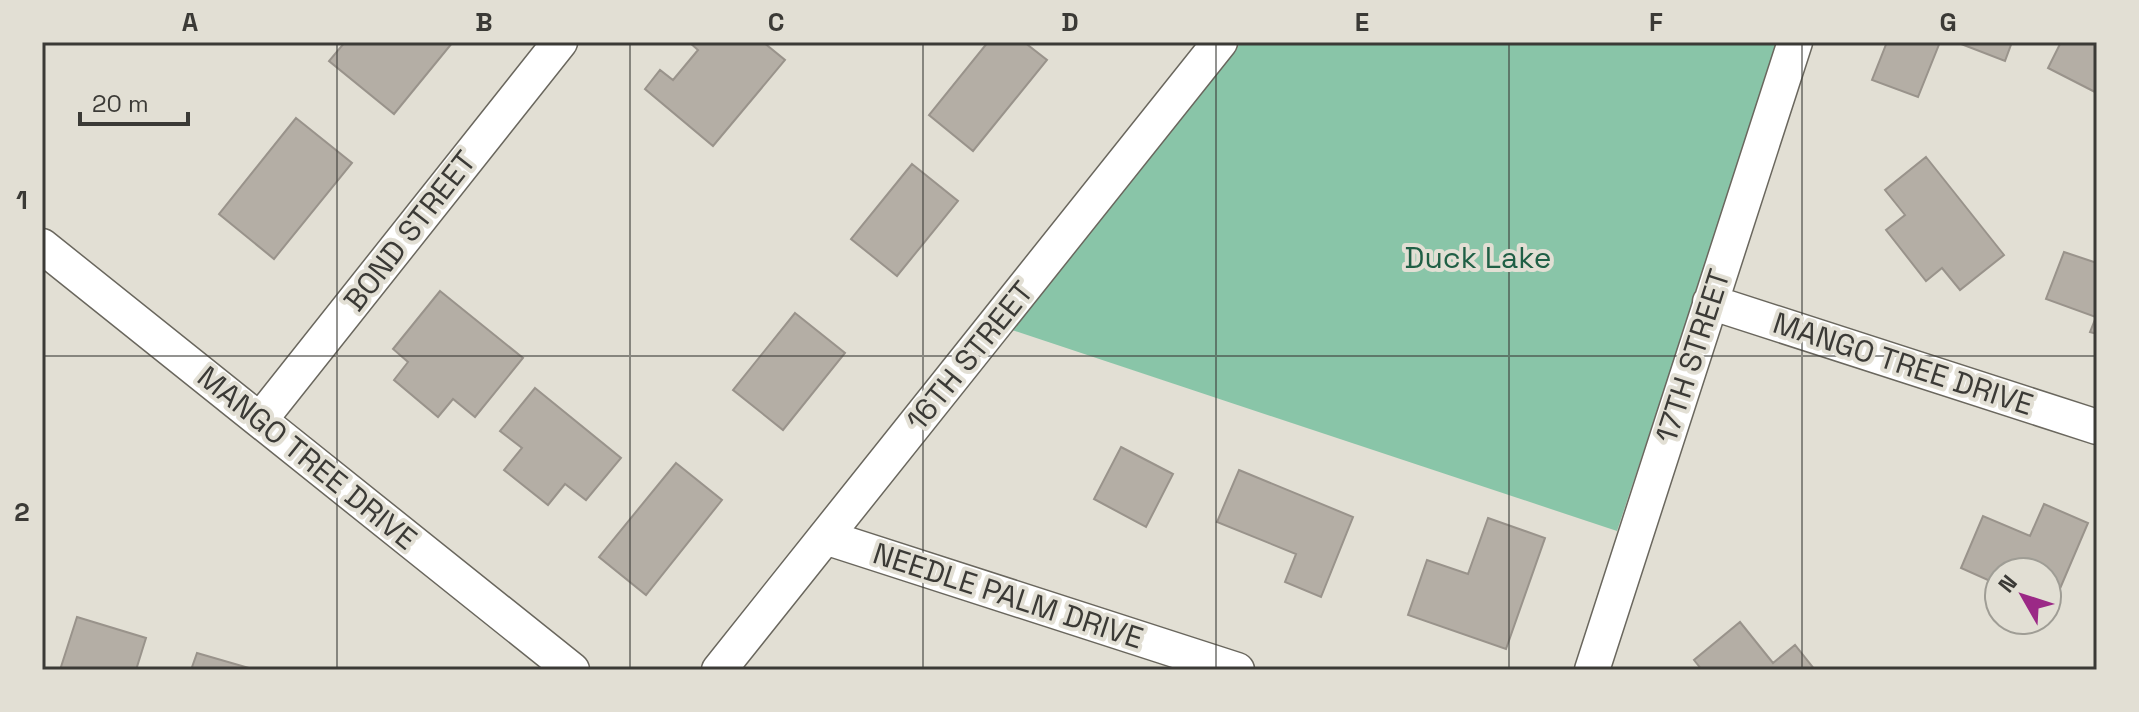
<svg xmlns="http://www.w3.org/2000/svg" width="2139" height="712" font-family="'Space Grotesk',sans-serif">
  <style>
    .green { fill: #89c5a8 }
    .building { fill: #b4aea5; stroke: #99938b; stroke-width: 2 }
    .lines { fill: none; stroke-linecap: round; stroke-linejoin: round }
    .minor-casing { stroke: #6a675e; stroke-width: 37 }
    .minor { stroke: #fff; stroke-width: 34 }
    .grid { fill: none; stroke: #3b3a36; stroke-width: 2; stroke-opacity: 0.55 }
    .labels { text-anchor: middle; stroke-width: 8; stroke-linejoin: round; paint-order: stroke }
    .street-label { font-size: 30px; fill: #3b3a36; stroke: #e2dfd4 }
    .park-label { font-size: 30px; fill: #1f5f45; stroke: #e2dfd4 }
    .neatline { fill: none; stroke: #3b3a36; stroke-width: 3 }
    .grid-label { font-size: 26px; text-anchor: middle; font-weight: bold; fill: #3b3a36 }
  </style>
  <rect width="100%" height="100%" fill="#e2dfd4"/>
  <!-- green -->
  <path class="green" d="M1241,42h539l-163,489 -605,-201z"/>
  <!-- building -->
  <path class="building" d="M345,42h108l-59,72 -65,-53z
    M689,42h74l22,18 -72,86 -68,-57 15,-19 13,10 25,-30z
    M988,42h36l23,18 -74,91 -44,-36z
    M1887,42h53l-22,55 -46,-17z
    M1956,42h56l-7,19z
    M2061,42h36v51l-49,-25z
    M296,118l56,45 -78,96 -55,-45z
    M1926,157l78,98 -44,35 -18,-22 -16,13 -40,-51 19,-15 -20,-25z
    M912,164l46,37 -61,75 -46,-37z
    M2064,252l33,11v71l-7,-2 6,-15 -50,-18z
    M440,291l83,67 -48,59 -22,-18 -15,18 -44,-37 14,-18 -15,-13z
    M795,313l50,40 -62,77 -50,-40z
    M535,388l86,70 -35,42 -21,-16 -17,21 -44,-35 18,-22 -22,-17z
    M1121,447l52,27 -27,53 -52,-28z
    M676,463l46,37 -76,95 -47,-38z
    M1239,470l114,47 -32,80 -36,-15 11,-28 -79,-32z
    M2044,504l44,19 -41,96v-47h-48v13l-38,-17 22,-52 47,20z
    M1488,518l57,20 -39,111 -98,-34 19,-55 41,14z
    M77,617l69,21 -10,32h-76z
    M1740,622l33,41 22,-18 20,25h-113l-8,-10z
    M197,653l59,17h-65z"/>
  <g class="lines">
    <defs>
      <path id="minor" d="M42,246l530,424
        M1710,302l387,125
        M260,420l300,-378
        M825,537l412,133
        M719,670l501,-628
        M1592,670l203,-628"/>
    </defs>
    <!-- minor casing -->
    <use href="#minor" class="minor-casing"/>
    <!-- minor -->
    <use href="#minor" class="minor"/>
  </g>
  <!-- grid -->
  <path class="grid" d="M337,42v628M630,42v628M923,42v628M1216,42v628M1509,42v628M1802,42v628M42,356h2055"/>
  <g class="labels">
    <!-- street labels -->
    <g class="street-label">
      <text transform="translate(410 231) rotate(-52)" y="10">BOND STREET</text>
      <text transform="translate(970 356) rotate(-51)" y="10">16TH STREET</text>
      <text transform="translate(1693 356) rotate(-72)" y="10">17TH STREET</text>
      <text transform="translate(1903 364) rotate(18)" y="10">MANGO TREE DRIVE</text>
      <text transform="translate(307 458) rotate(39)" y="10">MANGO TREE DRIVE</text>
      <text transform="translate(1008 596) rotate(18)" y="10">NEEDLE PALM DRIVE</text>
    </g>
    <!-- park labels -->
    <g class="park-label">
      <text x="1478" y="268">Duck Lake</text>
    </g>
  </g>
  <!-- border -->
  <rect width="2139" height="712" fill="none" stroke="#e2dfd4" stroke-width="88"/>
  <!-- north arrow -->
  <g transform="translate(2023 596) rotate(309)"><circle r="38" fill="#e2dfd4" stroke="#9f9d95" stroke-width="2"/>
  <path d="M0-6L14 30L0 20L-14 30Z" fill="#9b2986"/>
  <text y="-12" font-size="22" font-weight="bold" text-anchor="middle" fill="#3b3a36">N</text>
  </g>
  <!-- scale -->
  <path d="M80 112v12h108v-12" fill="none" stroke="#3b3a36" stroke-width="4"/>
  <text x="92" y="112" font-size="24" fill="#3b3a36" stroke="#e2dfd4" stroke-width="6" paint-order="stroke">20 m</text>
  <rect x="44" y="44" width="2051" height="624" class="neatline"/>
  <g class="grid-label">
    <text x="190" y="31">A</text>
    <text x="484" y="31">B</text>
    <text x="776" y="31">C</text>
    <text x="1070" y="31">D</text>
    <text x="1362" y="31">E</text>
    <text x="1656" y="31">F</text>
    <text x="1948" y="31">G</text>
    <text x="22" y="209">1</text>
    <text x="22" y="521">2</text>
  </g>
</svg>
